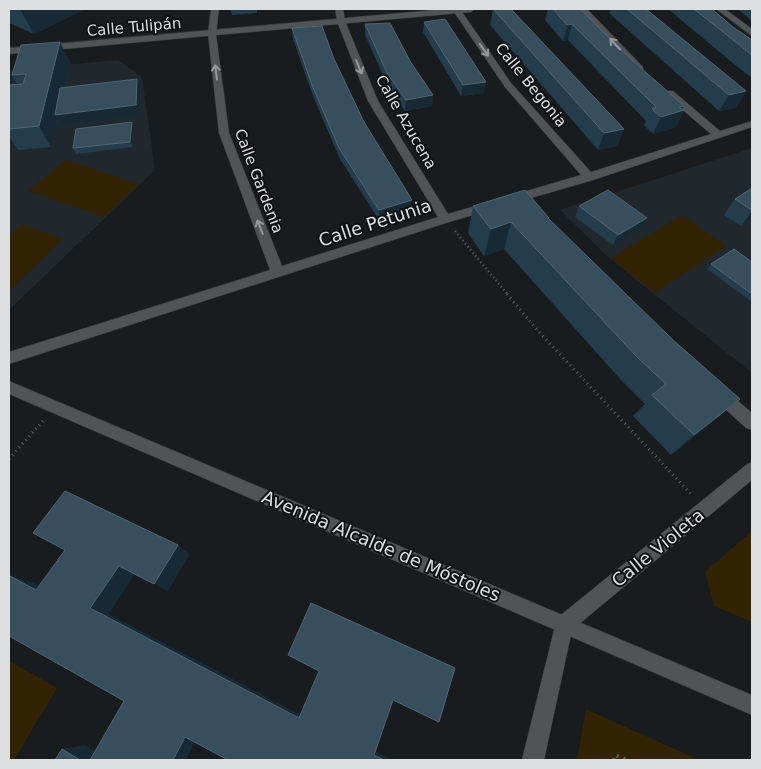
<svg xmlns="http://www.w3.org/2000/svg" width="761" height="769" font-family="'DejaVu Sans',sans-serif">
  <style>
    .built { fill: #20282d }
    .green { fill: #312303 }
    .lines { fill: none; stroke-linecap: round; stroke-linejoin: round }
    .minor-casing { stroke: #353738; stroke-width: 1 }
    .tertiary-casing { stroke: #353738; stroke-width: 1 }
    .path-far2 { stroke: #5f6163; stroke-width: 2.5; stroke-dasharray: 1 3; stroke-linecap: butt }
    .path-far1 { stroke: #5f6163; stroke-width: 3; stroke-dasharray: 1 4; stroke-linecap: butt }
    .path { stroke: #5f6163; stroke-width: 4; stroke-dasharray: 2 5; stroke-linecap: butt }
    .minor { fill: #505456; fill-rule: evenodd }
    .tertiary { fill: #505456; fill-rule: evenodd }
    .wall { fill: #233d4d; fill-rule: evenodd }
    .shaded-wall { fill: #172934 }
    .building { fill: #374f5d; stroke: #516571 }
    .oneway { stroke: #969a9b }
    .labels { text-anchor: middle; stroke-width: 4; stroke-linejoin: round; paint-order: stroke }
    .far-street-label { font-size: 15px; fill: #dddfe0; stroke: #101314 }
    .street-label { font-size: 18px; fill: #dddfe0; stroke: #101314 }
  </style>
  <rect width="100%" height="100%" fill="#191c1e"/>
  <!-- built -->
  <path class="built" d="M118,60l24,17 13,93 -146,140v-240z
    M752,148v225l-145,-117 -47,-46z"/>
  <!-- green -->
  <path class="green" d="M66,160l73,24 -35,33 -76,-26z
    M682,215l44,31 -71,47 -44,-35z
    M22,224l41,15 -54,52v-55z
    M752,531v91l-38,-16 -9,-34z
    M9,661l48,27 -43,72h-5z
    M586,709l113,51h-122z"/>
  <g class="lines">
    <defs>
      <path id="minor" d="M211,9h8l-3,25 13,99 53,133 156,-49 -70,-116 -31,-80 -2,-12h8l2,12 33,80 70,113 133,-39 -76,-88 -53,-78h8l51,74 80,89 120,-38 -46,-39v-4h8l47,40 32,-10v6l-159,53 -144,42 -440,142v-12l261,-82 -51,-137 -11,-99z
        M579,9h8l56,58v4h-6z
        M716,9h9l27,20v7z
        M717,385l5,2 30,26v17l-6,-2 -34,-31 -3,-5 3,-5z
        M752,462v18l-180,150 -28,130h-22l35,-142 189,-153z"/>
      <path id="tertiary" d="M446,9h29l-4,3 -462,42v-6z
        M9,381l743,314v20l-743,-321z"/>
    </defs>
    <!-- minor casing -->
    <use href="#minor" class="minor-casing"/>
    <!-- tertiary casing -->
    <use href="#tertiary" class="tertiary-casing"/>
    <!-- path-far2 -->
    <path class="path-far2" d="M455,231l53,64"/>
    <!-- path-far1 -->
    <path class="path-far1" d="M507,294l32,38 152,162
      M9,459l34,-38"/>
    <!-- path -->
    <path class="path" d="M614,760l1,-5 12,5"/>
    <!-- minor -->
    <use href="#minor" class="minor"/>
    <!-- tertiary -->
    <use href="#tertiary" class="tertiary"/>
  </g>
  <!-- wall -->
  <path class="wall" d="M9,9h76l-51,25 -25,-11z
    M230,9h27v4l-25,2z
    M493,9l131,120 -7,17 -19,4 -108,-125z
    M548,9h32l41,41 63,60 -8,17 -23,7 -9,-9 2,-4 -78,-81 -5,1 -18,-21z
    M611,9h35l100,82 -10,17 -17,3 -110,-98z
    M668,9h44l21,18 19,13v38l-18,-14z
    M738,9h14v12z
    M424,22l60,71 -23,3 -38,-64z
    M365,24l67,82 -27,5 -18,-27 -22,-49z
    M292,28l42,31 30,63 47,88 -32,10 -39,-61 -27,-63 -20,-57z
    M60,42l10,21 -5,24 76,3 -1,26 -79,10 -4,-6 -6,27 -33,3 -9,-14v-68l3,5zM14,80l3,4 -4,1z
    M134,128l-1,19 -57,7 -3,-6z
    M752,188v30l-11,8 -17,-11 11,-16z
    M473,206l76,12v1l123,120 68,60 -69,56 -38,-39 12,-12 -24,-24 -117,-131 -20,7 -16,-23z
    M579,206l68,12 -6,10 -28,17 -38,-28z
    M752,262v40l-45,-33 4,-5z"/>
  <!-- shaded-wall -->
  <path class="shaded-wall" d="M20,9h65l-51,25z
    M572,24l-4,16 -5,1 4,-16z
    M60,42l10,21 -11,51 78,-35 4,11 -1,26 -79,10 -4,-6 -6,27 -12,-21z
    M9,68l4,7h-1l2,5 -5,16z
    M486,82l-2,11 -23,3 2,-11z
    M746,91l-10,17 -17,3 10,-16z
    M433,95l-1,11 -27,5 1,-11z
    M684,106l-3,5 3,-1 -8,17 -23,7 8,-17 18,-10z
    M132,122l2,6 -1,19 -3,-5z
    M624,129l-7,17 -19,4 6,-17z
    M412,200l-1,10 -32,10v-10z
    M752,211v7l-11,8z
    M647,218l-6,10 -28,17 5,-10z
    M511,222l-7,27 -20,7 7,-27z
    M740,399l-25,21 -44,35 23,-20z
    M178,545l12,9 -22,37 -14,-7z
    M119,566l16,8 -26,40 196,103 -6,1 -209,-110z
    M10,576l23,7 25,13 -22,-6z
    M199,734l-13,26h-13l12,-23z
    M85,745l24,15h-29l-18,-11z
    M375,751l18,9h-9l-10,-5z"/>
  <!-- building -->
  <path class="building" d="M493,9h18l113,120 -20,4z
    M553,9h27l41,41 63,56 -5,1 5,3 -23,7 -9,-8 4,-2 -84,-83 -5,1z
    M627,9h19l100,82 -17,4z
    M694,9h18l21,18 19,13v15z
    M445,19l41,63 -23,3 -39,-63z
    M390,23l20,38 23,34 -27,5 -19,-27 -22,-49z
    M322,26l12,33 30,63 48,78 -33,10 -40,-62 -27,-63 -20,-57z
    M60,42l-21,84 -30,3v-13l1,-5h-1v-26l14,-1 3,-10 -14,1 9,-30z
    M137,79l-1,26 -81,10 5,-27z
    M132,122l-2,20 -57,6 3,-19z
    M752,188v22l-17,-11z
    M525,190l24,28h-1l124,121 68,60 -46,36 -42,-40 14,-11 -28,-26 -127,-136 -20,7 -18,-23z
    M608,190l39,28 -29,17 -39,-29z
    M734,249l18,13v32l-41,-30z
    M65,491l113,54 -24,39 -35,-18 -29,42 209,110 20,-47 -31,-16 23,-52 144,65 -16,54 -46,-22 -19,55 10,5h-156l-43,-23 -12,23h-83l34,-59 -115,-65v-58l1,-2 26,14 29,-40 -32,-17z
    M62,749l18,11h-25z"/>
  <!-- one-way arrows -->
  <defs><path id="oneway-shaft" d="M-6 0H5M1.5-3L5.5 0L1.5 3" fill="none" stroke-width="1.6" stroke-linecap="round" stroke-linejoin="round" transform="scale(1.25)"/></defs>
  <g class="oneway">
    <use href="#oneway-shaft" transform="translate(615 44) rotate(-133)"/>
    <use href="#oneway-shaft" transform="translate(484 50) rotate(55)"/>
    <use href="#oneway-shaft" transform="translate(359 67) rotate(68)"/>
    <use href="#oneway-shaft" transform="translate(216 72) rotate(-97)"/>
    <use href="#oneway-shaft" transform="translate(260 227) rotate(-111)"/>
  </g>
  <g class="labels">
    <!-- far-street labels -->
    <g class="far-street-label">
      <text transform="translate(134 27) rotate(-5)" y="5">Calle Tulipán</text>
      <text transform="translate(531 85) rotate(51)" y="5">Calle Begonia</text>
      <text transform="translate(406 122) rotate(60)" y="5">Calle Azucena</text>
      <text transform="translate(259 181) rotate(69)" y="5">Calle Gardenia</text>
    </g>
    <!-- street labels -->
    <g class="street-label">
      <text transform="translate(375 223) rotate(-18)" y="6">Calle Petunia</text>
      <text transform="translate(381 546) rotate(23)" y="6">Avenida Alcalde de Móstoles</text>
      <text transform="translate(658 548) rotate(-39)" y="6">Calle Violeta</text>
    </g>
  </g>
  <!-- border -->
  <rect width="761" height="769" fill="none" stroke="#dddfe0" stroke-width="20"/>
</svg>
